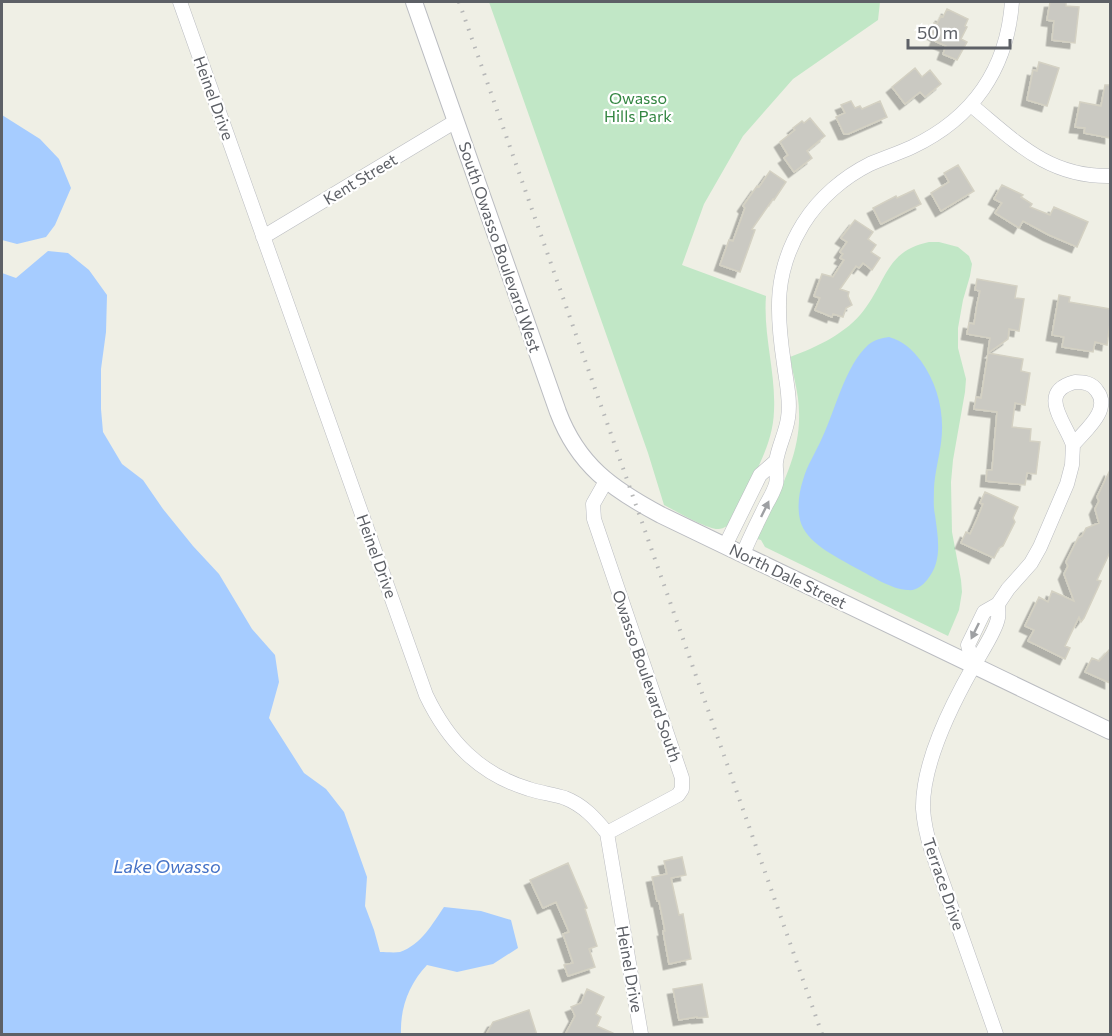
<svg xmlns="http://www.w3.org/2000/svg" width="1112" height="1036" font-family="Commissioner,sans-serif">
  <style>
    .green { fill: #c1e7c6 }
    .water { fill: #a6ccff }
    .building { fill: #cac9c2; stroke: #d4d1c3; stroke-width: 1.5; filter: url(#shadow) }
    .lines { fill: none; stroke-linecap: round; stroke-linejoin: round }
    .minor-casing { stroke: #babcc1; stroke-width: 15 }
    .tertiary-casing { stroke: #babcc1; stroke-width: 18 }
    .minor { stroke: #fff; stroke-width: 14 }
    .tertiary { stroke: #fff; stroke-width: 16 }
    .rail { stroke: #b6b7b7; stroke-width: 4; stroke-dasharray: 1.5 8; stroke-linecap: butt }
    .oneway { fill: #9ea0a3 }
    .labels { text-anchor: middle; stroke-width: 4.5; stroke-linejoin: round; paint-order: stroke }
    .street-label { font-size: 16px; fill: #5d6066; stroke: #fff }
    .park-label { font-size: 16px; fill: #348642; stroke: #fff }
    .water-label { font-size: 18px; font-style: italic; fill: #4572c6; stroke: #fff }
  </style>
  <defs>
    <filter id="shadow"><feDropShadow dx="-5.5" dy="5.5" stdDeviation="0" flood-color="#0004"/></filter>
  </defs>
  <rect width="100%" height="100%" fill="#efefe5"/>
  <!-- green -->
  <path class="green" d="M489,2h391l-2,18 -85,59 -50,57 -39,68 -22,61 84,31c-3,39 10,76 8,115 -1,33 -19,62 -33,90 -5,10 -9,27 -22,28 -11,1 -43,-18 -55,-24l-16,-52z
    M929,242h10l19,5 11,9 3,8 -2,12 -7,24 -5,28v20l8,31 -1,13 -12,68 -2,22 1,50 9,48 1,12 -3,18 -11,26 -183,-89 -4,-7 -4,-1c18,-40 44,-81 42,-127 0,-18 -6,-37 -9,-55 27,-10 57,-24 74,-47 23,-30 22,-59 65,-68z"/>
  <!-- water -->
  <path class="water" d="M2,115l38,24 19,20 12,29 -16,37 -9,12 -29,7 -15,-4z
    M48,251l20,2 21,17 18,25 -1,37 -5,37v40l2,23 19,32 21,16 20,29 30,37 26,28 33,55 23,26 4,27 -10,36 35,55 22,16 18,23 23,65 -2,29 9,24 6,22c6,0 14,1 20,0 21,-7 33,-29 44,-45l37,4 30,9 7,28 -25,16 -36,8 -30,-7c-18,19 -27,43 -26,69h-399v-761l14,5z
    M889,337c14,4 23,12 32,24 17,24 24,53 20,82 -2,15 -6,29 -7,45 0,9 -1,18 1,27 3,23 8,46 -8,65 -5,6 -11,11 -19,10 -16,0 -40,-16 -54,-23 -19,-11 -48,-24 -54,-47 -3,-13 -1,-28 3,-40 4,-15 13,-28 19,-42 13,-27 23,-72 46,-93 6,-5 13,-7 21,-8z"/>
  <!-- building -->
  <path class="building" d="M1050,2h16v4l13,1 -4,36 -23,-3 2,-19 -7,-1z
    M947,9l21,10 -3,7 2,1 -6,12 6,3 -10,18 -14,-6 3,-8 -11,-5 2,-5 -7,-4 4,-9 3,1 4,-8 2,1z
    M1039,62l20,6 -12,38 -20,-6 6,-30 4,1z
    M915,68l7,9 8,-7 11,14 -16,13 -5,-5 -15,12 -13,-17z
    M1105,85h5v53l-26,-5 1,-5 -10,-1 5,-25 21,4z
    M851,101l4,7 5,-2 2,3 18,-8 7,16 -39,17h-4l-8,-17 9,-4 -4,-8z
    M810,118l15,18 -18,15 5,7 -18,14 -10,-14 4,-3 -8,-13 15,-12 -2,-2 9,-7 2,2z
    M958,165l16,26 -33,20 -10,-18 18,-11 -5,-9z
    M770,171l16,11 -12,18 -1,-1 -21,30 3,1 -15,42 -20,-7 9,-25 4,1 12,-33 -2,-2 14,-20 2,1z
    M1002,185l21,10 -2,2 11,7 -2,3 20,8 4,-8 34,15 -11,25 -28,-12 -26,-14 -4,7 -24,-15 7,-10 -8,-4z
    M914,190l7,14 -40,20 -8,-16 23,-12 1,2z
    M855,220l18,12 -5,7 8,6 -5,7 9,6 -8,12 -9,-7 -4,5 -3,-2 -16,23 9,3 -1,4 4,9 -6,3 -3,9 -10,-3 -1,3 -17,-7 5,-12 -6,-2 8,-22 11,3 11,-17 -4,-2 3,-4 -3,-2 7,-10 -6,-4z
    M977,279l40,7 -2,12 9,1 -5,32 -10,-2 -1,10 -20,14 2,-15 -23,-4 2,-11 5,1 3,-19 3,-14 -5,-1z
    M1059,295l11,2 -1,5 41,7v14l-3,22 -12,-3 -2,10 -31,-5 2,-10 -12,-2z
    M988,353l35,6 -2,12 9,2 -5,32 -10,-2 -3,24 19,2 -1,12 10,1 -4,32 -9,-1 -2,12 -39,-4 1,-11h5l5,-58 -23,-3 2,-12 5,1z
    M1110,470v82l-13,28 4,1 -17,37 -3,4 -2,-5 -14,29 5,2 -5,11 -37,-18 6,-11 -9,-4 14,-29 9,5 4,-11 22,10 -10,-27 4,-8 -2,-4 12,-24 4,-2 4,-8 13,-5 -4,-14 4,-8 -2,-4z
    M985,492l33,15 -5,11 2,4 -12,24 -4,2 -5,10 -33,-15 5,-11 4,2 7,-15 6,-15 -3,-1z
    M1110,649v34l-25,-11 7,-14 7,3z
    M682,857l4,18 -15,3 8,37 4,-1 8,45 -22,5 -6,-33h2l-6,-30h-2l-5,-24 15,-3 -3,-13z
    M568,863l19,45 -2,1 12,37 -8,3 6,18 -27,9 -4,-11 9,-2 -10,-29 6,-2 -13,-30 -13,6 -13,-28z
    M702,984l6,33 -11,1v-1l-18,3 -6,-31z
    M587,989l17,8 -8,17 5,3 -4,9 20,9h-52l10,-19 -4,-9 10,-4z
    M529,1010l8,25h-51l7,-13z"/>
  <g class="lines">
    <defs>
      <path id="minor" d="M180,2l246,693c22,46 53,79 103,94 12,4 24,5 36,9 18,7 30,20 42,35l34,201
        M971,105c45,37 77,72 139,71
        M263,237l193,-116
        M1075,382c9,0 17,1 22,9 15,19 -13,40 -24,54 -7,-22 -37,-53 2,-63z
        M606,481l-13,23 1,15 88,259v11l-4,6 -71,38
        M725,546l35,-71 16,-14
        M743,554c7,-17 15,-33 23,-49 4,-7 8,-14 10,-21 2,-7 -1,-15 0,-22 2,-15 10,-29 12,-44 3,-18 -2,-37 -4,-54 -8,-53 -10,-93 19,-140 16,-26 41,-47 67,-60 14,-6 29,-11 42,-17 61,-29 95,-78 100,-145
        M973,665l-5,-20 16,-33 14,-8 10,-15 23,-26 9,-16 27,-63 5,-19 1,-20
        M996,1034l-65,-185c-4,-13 -7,-26 -8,-40 -1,-46 28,-103 50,-142 7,-13 23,-36 25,-49 1,-4 0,-10 0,-14"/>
      <path id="tertiary" d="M414,2l144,410c20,53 54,77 103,103l449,216"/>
    </defs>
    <!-- minor casing -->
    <use href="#minor" class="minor-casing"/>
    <!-- tertiary casing -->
    <use href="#tertiary" class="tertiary-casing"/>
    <!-- minor -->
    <use href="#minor" class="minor"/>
    <!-- tertiary -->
    <use href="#tertiary" class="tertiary"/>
    <!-- rail -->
    <path class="rail" d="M459,2l363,1032"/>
  </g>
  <!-- one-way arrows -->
  <defs><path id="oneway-solid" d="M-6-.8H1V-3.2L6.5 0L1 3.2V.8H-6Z" transform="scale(1.5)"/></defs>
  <g class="oneway">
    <use href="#oneway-solid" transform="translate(765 509) rotate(-64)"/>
    <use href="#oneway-solid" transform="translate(975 631) rotate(116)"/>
  </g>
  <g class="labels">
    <!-- street labels -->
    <g class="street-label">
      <text transform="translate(214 98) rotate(70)" y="6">Heinel Drive</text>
      <text transform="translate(360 179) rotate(-31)" y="6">Kent Street</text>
      <text transform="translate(500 247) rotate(71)" y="6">South Owasso Boulevard West</text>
      <text transform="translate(377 556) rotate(70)" y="6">Heinel Drive</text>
      <text transform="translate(788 576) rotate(26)" y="6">North Dale Street</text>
      <text transform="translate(647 676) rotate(71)" y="6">Owasso Boulevard South</text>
      <text transform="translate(944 884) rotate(71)" y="6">Terrace Drive</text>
      <text transform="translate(630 969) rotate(80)" y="6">Heinel Drive</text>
    </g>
    <!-- park labels -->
    <g class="park-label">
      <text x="638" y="104">Owasso<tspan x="638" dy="18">Hills Park</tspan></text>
    </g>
    <!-- water labels -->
    <g class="water-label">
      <text x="167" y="873">Lake Owasso</text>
    </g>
  </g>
  <!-- border -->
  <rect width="1112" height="1036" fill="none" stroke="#5d6066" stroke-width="6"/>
  <!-- scale -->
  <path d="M908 39v9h102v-9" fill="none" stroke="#5d6066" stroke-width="3"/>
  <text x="917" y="39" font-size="18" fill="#5d6066" stroke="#ffffff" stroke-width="4.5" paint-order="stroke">50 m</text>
</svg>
